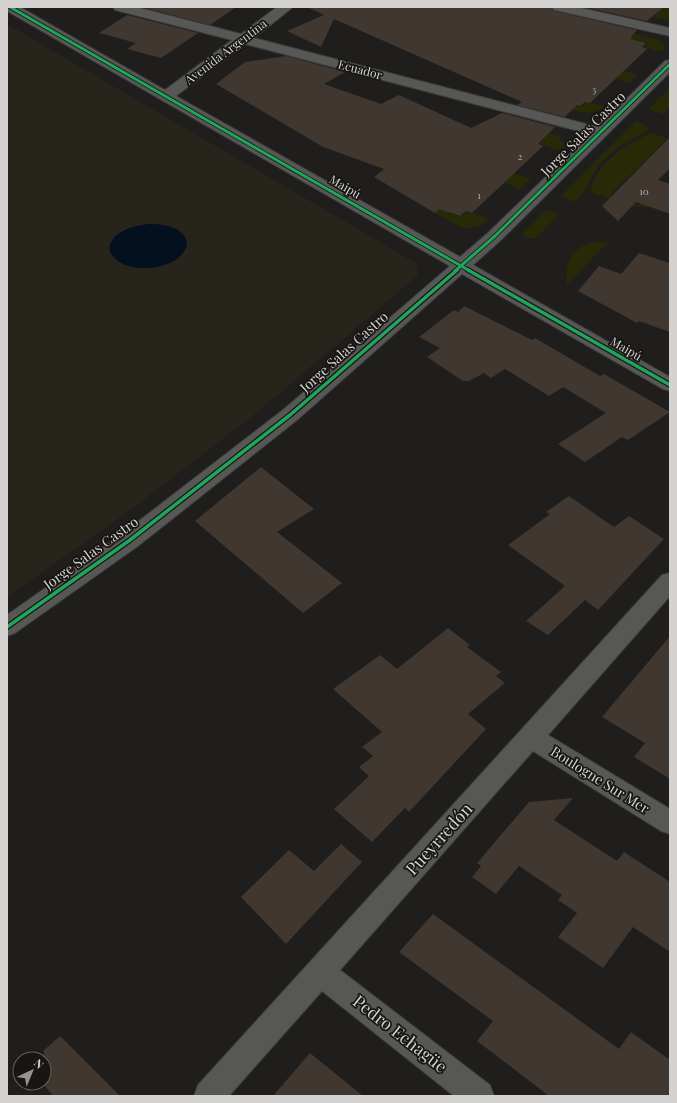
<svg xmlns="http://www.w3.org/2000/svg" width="677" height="1103" font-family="'Playfair Display',serif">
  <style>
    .built { fill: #27241c }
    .green { fill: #272a06 }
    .water { fill: #03101d }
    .building { fill: #3f3730 }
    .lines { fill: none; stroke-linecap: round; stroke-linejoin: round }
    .minor-casing { stroke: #3b3b3a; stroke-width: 2 }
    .minor { fill: #575756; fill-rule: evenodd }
    .cycleway-far1-casing { stroke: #171612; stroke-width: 4.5 }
    .cycleway-casing { stroke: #171612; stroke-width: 6 }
    .cycleway-far1 { stroke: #20a55d; stroke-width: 3 }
    .cycleway { stroke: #20a55d; stroke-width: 3.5 }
    .labels { text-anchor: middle; stroke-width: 3.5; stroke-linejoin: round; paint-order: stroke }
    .far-number-label { font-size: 10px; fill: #afaca9 }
    .far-street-label { font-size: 12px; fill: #d4d3d1; stroke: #171612 }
    .street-label { font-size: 14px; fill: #d4d3d1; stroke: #171612 }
    .near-street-label { font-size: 17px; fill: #d4d3d1; stroke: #171612 }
  </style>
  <rect width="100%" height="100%" fill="#1f1e1c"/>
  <!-- built -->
  <path class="built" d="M7,24l409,239 2,12 -164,140 -133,102 -114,80z"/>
  <!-- green -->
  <path class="green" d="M664,7h6v13l-17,-3z
    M635,34l24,6 7,8 -5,4 -17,-5 4,-4 -10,-3 -4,3 -6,-2z
    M620,71l18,3 -9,9 -16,-5z
    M670,88v19l-7,7 -12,-4 -1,-3z
    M586,102l19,4c-14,13 -36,3 -51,-1l14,-2 13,4z
    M636,121l8,3 5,6 -29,16 -19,16 -11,17 -3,9 -13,14 -11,-5 -1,-2z
    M528,129l30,7 7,9 -6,5 -19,-6 5,-6 -12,-3z
    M650,133l20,6v2l-4,-1 -56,55 28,10 6,-6 10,8h-18l-46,-15c7,-30 35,-46 60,-59z
    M510,172l21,6 -11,11 -20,-8z
    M442,206l9,3 -4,4 13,4 7,-5 22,6 -9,9 -18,1 -27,-15z
    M544,211h9l6,3 -23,24h-10l-4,-4z
    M608,242l-41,43c-3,-30 10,-44 41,-43z"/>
  <!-- water -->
  <path class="water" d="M148,224c14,0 36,2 39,19 -3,30 -72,35 -78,5 3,-17 24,-22 39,-24z"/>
  <!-- building -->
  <path class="building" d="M142,7h94l-26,18z
    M307,7h244l3,4 83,19 -7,9 16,4 -4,4 5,2 -57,54 -5,-1 -5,4 -3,-1 -12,12 -48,-12 5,-3 -188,-83 -13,28 -34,-16 37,-16z
    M584,7h80l-17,14z
    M127,15l71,18 -37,25 -34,-9 9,-6 -37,-10z
    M286,56l59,16 -21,12 57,20 18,-9 72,33 31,-15 53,14 -17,17 5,2 -71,67 -6,-2 -6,5 -21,-7 -4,4 -61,-36 10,-8 -61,-22 -107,-63 29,-22z
    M670,137v31l-12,12 12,4v30l-34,-12 -18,19 -16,-15z
    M639,253l31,10v69l-31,-11 -2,2 -59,-32 21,-25 22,8z
    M464,306l68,34 3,-2 65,38 4,-2 66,38 -42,28 -6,-3 -37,25 -27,-18 48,-31 -43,-26 -14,9 -44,-27 -14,9 -7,-5 -15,8h-6l-36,-24 13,-9 -21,-11 35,-27 4,2z
    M261,467l53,42 -37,23 65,51 -39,30 -108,-92z
    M569,496l45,31 15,-11 35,23 -66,71 -13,-10 -37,35 -22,-14 39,-35 -57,-41 42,-31 -4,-2z
    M448,628l22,17 -3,2 34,25 -5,4 9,7 -37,31 18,15 -77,83 -4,-4 -33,34 -38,-33 35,-33 -10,-9 14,-11 -11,-9 20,-15 -49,-43 47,-34 17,14z
    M670,636v143l-36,-22 11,-14 -43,-26z
    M573,798l-19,22 63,41 7,-9 46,30v70l-37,-25 -30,41 -45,-31 19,-24 -19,-13 4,-5 -43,-29 -23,28 -24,-17 9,-11 -4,-3 52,-61z
    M341,844l21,18 -76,82 -45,-47 48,-47 25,21z
    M433,914l186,135 12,-17 39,28v36h-121l-43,-33 -29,-22 16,-20 -94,-69z
    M60,1036l60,60h-67l-9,-11v-35z
    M310,1053l53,43h-90z"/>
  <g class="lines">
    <defs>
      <path id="minor" d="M7,7h13l145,83 67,-50 -117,-30 -2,-3h23l105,27 36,-27h16l-39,31 344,89 67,-66 5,-1v12l-169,168 -28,25 197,112v14l-7,-2 -201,-115 -165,146 -159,126 -123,87 -8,3v-21l115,-81 161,-124 167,-144 -443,-255zM245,44l345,90 -101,98 -29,25 -284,-161z
        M552,7h25l93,21v8l-111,-25 -5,-1z
        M670,573v23l-122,139 122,74v25l-9,-3 -128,-80 -193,219 150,115 4,11h-40l-132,-105 -93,105h-35l4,-11 464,-510z"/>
    </defs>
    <!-- minor casing -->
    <use href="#minor" class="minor-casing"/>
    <!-- minor -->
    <use href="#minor" class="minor"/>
    <defs>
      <path id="cycleway-far1" d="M10,7l460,264
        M455,271l40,-35 175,-172"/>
      <path id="cycleway" d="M468,270l202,115
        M7,627l123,-87 160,-125 167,-145"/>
    </defs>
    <!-- cycleway-far1 casing -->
    <use href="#cycleway-far1" class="cycleway-far1-casing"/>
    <!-- cycleway casing -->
    <use href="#cycleway" class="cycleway-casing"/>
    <!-- cycleway-far1 -->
    <use href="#cycleway-far1" class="cycleway-far1"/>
    <!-- cycleway -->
    <use href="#cycleway" class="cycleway"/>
  </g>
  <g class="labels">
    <!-- far-number labels -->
    <g class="far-number-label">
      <text x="594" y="93">3</text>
      <text x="520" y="160">2</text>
      <text x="644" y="195">10</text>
      <text x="479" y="199">1</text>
    </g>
    <!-- far-street labels -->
    <g class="far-street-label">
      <text transform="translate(226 52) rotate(-37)" y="4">Avenida Argentina</text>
      <text transform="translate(360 70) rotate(15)" y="4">Ecuador</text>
      <text transform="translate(345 187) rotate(30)" y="4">Maipú</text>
      <text transform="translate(626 349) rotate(30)" y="4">Maipú</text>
    </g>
    <!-- street labels -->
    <g class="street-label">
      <text transform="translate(583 134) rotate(-45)" y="5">Jorge Salas Castro</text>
      <text transform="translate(344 352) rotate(-42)" y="5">Jorge Salas Castro</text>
      <text transform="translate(91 553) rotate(-36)" y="5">Jorge Salas Castro</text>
      <text transform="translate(600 780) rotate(32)" y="5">Boulogne Sur Mer</text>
    </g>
    <!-- near-street labels -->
    <g class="near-street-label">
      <text transform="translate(439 839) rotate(-48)" y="6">Pueyrredón</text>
      <text transform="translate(400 1034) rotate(38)" y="6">Pedro Echagüe</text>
    </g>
  </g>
  <!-- border -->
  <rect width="677" height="1103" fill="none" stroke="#d4d3d1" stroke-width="16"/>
  <!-- north arrow -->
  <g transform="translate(32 1071) rotate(44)"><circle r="19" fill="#171612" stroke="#63625e"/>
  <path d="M0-3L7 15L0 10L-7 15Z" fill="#959492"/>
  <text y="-6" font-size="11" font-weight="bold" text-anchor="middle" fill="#d4d3d1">N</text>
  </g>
</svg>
